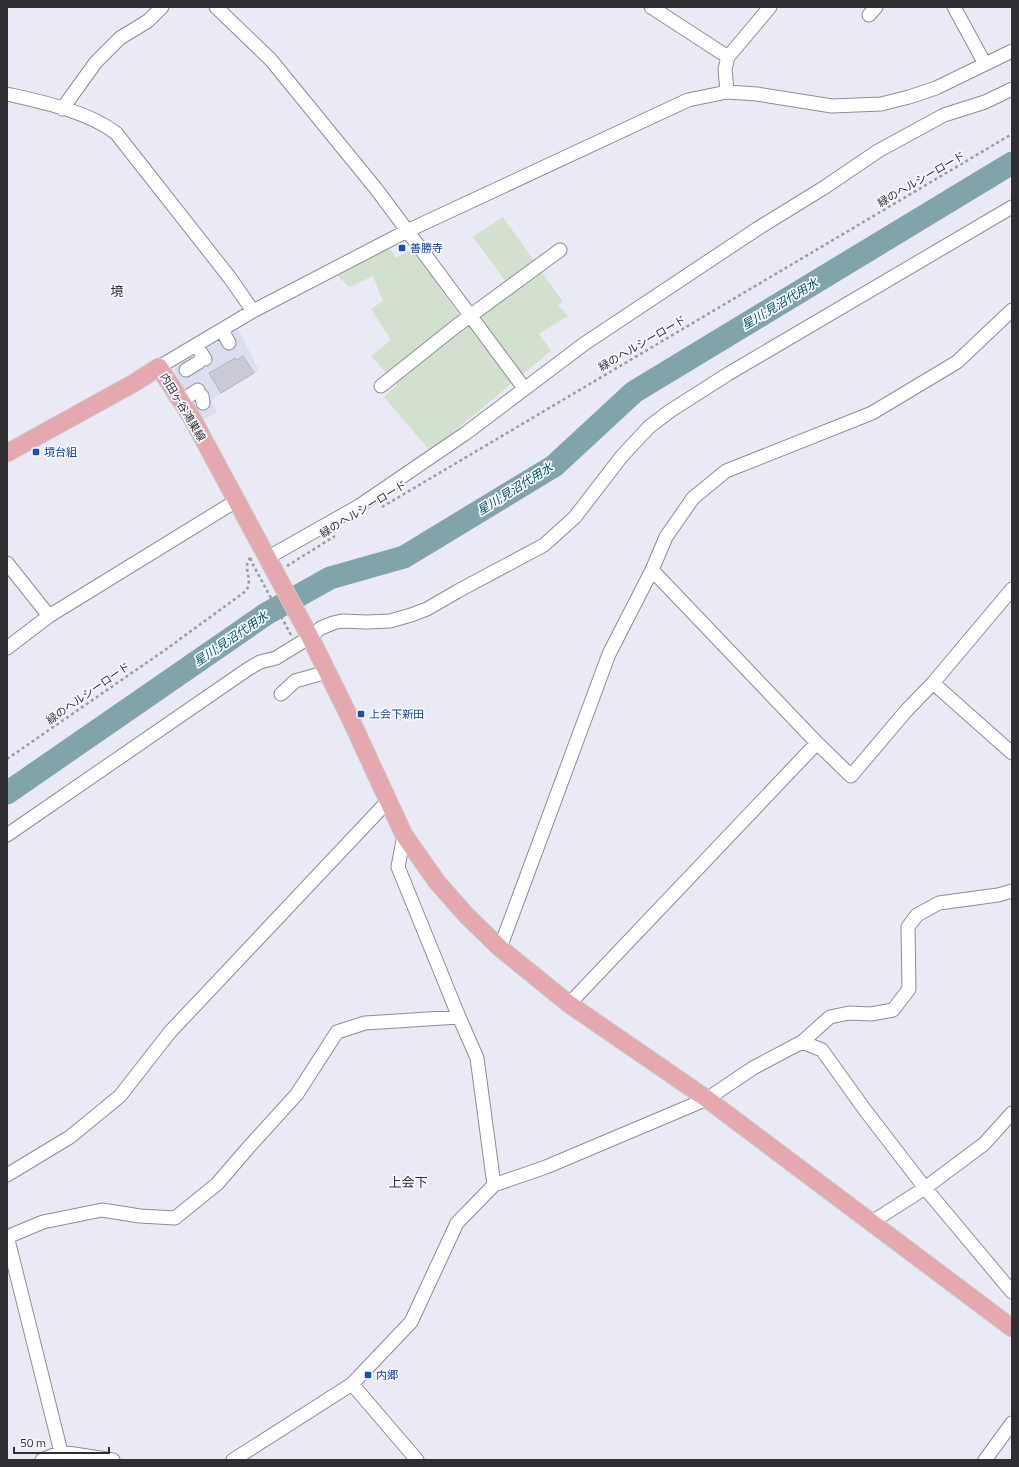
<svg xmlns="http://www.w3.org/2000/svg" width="1019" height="1467" font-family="'Titillium Web','Noto Sans JP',sans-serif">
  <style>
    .built { fill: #dcdef0 }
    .green { fill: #d2e1cd }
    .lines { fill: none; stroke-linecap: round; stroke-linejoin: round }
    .river { stroke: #80a4a9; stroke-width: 23 }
    .building { fill: #c9cad5; stroke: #b3b4be }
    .minor-casing { stroke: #8c8d97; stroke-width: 15 }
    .major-casing { stroke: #c9c9ca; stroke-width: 19 }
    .path { stroke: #9a9aa2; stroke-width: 2.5; stroke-dasharray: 3 3; stroke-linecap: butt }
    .minor { stroke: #fff; stroke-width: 13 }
    .major { stroke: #e5a8af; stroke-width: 17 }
    .transit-dot { fill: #1a4fb4; stroke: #f7f7fe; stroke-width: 1.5 }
    .labels { text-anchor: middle; stroke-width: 3.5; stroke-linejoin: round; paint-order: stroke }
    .street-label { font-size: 11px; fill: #2f2f33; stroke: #f7f7fe }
    .transit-label { font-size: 11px; fill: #164399; stroke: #f7f7fe; text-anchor: start }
    .water-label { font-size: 12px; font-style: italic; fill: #00565e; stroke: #f7f7fe }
    .quarter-label { font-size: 13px; fill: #2f2f33; stroke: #f7f7fe }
  </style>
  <rect width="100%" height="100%" fill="#e9eaf5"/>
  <!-- built -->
  <path class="built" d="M238,329l21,41 -48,30 6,12 -15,8 -27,-47 -1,-5z"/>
  <!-- green -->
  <path class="green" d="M503,217l60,85 -5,3 10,11 -29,18 12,17 -121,100 -46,-54 13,-12 -26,-29 20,-16 -20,-31 12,-8 -10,-25 -23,11 -15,-13 54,-27 7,11 17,-9 48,69 46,-35 -34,-46z"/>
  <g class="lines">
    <!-- river -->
    <path class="river" d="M7,793l259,-179 64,-36 74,-21 150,-91 80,-74 378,-229"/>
  </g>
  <!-- building -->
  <path class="building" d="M243,356l11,17 -33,20 -12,-20 26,-15 2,2z"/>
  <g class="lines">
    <defs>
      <path id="minor" d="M216,7l55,53 106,130 147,198
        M651,7l77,50
        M954,7l31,57
        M869,15l7,-8
        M727,92l-2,-23 3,-12 42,-50
        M7,94c35,8 80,17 109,39l114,145 23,33
        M62,109l34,-47 24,-24 28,-17 14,-14
        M222,330l7,13
        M196,345l9,14
        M159,367l94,-56 154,-80 281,-131 39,-8 30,2 75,12 49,-2 28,-7 27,-9 76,-37
        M186,370l13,-8
        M381,386l74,-59 105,-77
        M202,396l1,7
        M181,401l17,-11
        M267,558l92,-52 107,-73 118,-89 173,-115 68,-42 53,-36 66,-36 41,-13 27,-13
        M7,563l42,53
        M652,570l165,173 34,33 55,-65 27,-28 79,-94
        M7,648l42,-32 187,-115
        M933,683l79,70
        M281,694l14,-13 32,-9
        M7,835l241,-166 12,-7 16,-4 34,-21 11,-9 12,-5 9,-2 24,1 24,-1 21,-6 16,-6 31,-18 86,-46 31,-28 47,-61 27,-29 21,-16 58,-37 284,-167
        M404,835l-6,32 61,150 18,41 17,127
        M500,948l109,-294 43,-84 14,-33 27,-39 33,-27 146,-58 85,-51 55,-52
        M569,1004l248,-261
        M802,1042l20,8 43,60 60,78 87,104
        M7,1175l63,-38 50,-41 50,-64 218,-231
        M872,1222l53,-34 59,-44 28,-31
        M7,1236l54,216
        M7,1237l36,-15 59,-12 38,6 35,2 42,-34 31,-36 49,-54 40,-62 28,-9 94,-6
        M352,1384l65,76
        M42,1460l19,-8 52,8
        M233,1460l119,-76 59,-62 46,-99 37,-38 52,-18 161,-68 46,-31 49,-26 28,-25 19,-4 22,1 22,-4 16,-21 -1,-62 9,-12 22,-12 59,-8 14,-4
        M985,1460l27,-37"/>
      <path id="major" d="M7,453l127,-70 25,-16 33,51 118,219 40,81 54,117 33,47 30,34 33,32 69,56 138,95 305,229"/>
    </defs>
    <!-- minor casing -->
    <use href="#minor" class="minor-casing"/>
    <!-- major casing -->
    <use href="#major" class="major-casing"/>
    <!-- path -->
    <path class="path" d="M382,507l630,-373
      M251,558v3l40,74
      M287,566l48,-30
      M7,759l158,-109 81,-59c8,-12 -5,-24 5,-34"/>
    <!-- minor -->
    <use href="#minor" class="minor"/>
    <!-- major -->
    <use href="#major" class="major"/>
  </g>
  <!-- markers -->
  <g class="transit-dot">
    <rect x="398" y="244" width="8" height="8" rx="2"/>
    <rect x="32" y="448" width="8" height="8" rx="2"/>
    <rect x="357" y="710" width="8" height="8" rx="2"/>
    <rect x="364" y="1371" width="8" height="8" rx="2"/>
  </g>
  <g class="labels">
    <!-- street labels -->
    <g class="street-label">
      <text transform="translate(921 179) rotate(-30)" y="4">緑のヘルシーロード</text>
      <text transform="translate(642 343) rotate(-30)" y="4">緑のヘルシーロード</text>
      <text transform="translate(183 407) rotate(59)" y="4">内田ヶ谷鴻巣線</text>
      <text transform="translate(363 509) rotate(-31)" y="4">緑のヘルシーロード</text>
      <text transform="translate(88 693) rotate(-35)" y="4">緑のヘルシーロード</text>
    </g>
    <!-- transit labels -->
    <g class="transit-label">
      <text x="410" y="252">善勝寺</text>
      <text x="44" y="456">境台組</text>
      <text x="369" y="718">上会下新田</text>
      <text x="376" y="1379">内郷</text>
    </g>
    <!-- water labels -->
    <g class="water-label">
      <text transform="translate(780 304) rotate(-31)" y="4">星川;見沼代用水</text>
      <text transform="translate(515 489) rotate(-32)" y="4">星川;見沼代用水</text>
      <text transform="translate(231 639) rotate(-34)" y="4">星川;見沼代用水</text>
    </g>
    <!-- quarter labels -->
    <g class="quarter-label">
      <text x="117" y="296">境</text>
      <text x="408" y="1187">上会下</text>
    </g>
  </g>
  <!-- border -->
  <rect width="1019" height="1467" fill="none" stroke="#2f2f33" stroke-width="16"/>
  <!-- scale -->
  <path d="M14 1447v6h95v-6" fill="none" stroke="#2f2f33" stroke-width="2"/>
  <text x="20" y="1447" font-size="12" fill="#2f2f33" stroke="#f7f7fe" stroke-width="3" paint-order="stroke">50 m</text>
</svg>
